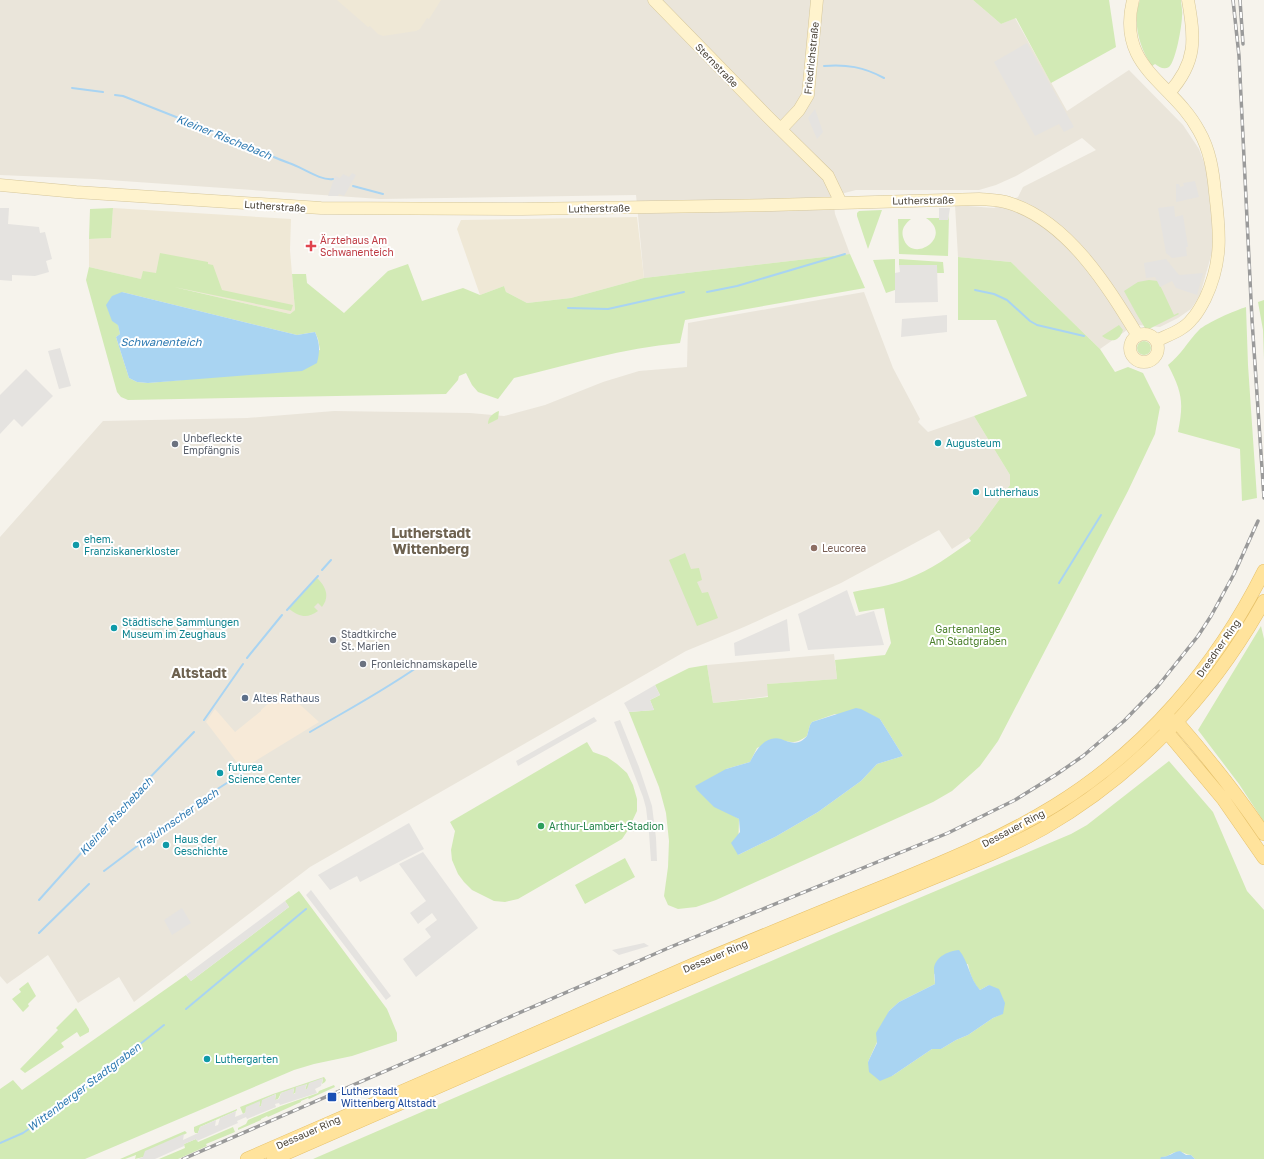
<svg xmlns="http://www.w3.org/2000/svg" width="1264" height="1159" font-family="'Golos Text',sans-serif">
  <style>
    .residential { fill: #eae5da }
    .commercial { fill: #f7ead8 }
    .education { fill: #efe8d6 }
    .green { fill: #d2eab5; fill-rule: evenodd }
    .parking { fill: #e5e3e0 }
    .water { fill: #a9d4f2 }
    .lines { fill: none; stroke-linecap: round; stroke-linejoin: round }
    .stream { stroke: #a9d4f2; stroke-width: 2 }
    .secondary-casing { stroke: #d6c79b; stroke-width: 13 }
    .primary-casing { stroke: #e6c16a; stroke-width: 14 }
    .secondary { stroke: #fff3cd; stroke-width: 12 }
    .primary { stroke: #ffe39c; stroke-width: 13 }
    .rail-casing { stroke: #9a9a9a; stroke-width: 3.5 }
    .rail { stroke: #fff; stroke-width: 2; stroke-dasharray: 6; stroke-linecap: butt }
    .health-dot { fill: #e0444e; stroke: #fff; stroke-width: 1.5 }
    .culture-dot { fill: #0f9aa8; stroke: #fff; stroke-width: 1.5 }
    .worship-dot { fill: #6b7280; stroke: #fff; stroke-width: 1.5 }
    .education-dot { fill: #8d6e63; stroke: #fff; stroke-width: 1.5 }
    .service-dot { fill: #5c6f8a; stroke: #fff; stroke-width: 1.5 }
    .leisure-dot { fill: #2e9e5b; stroke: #fff; stroke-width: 1.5 }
    .transit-dot { fill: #1a4fb4; stroke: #fff; stroke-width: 1.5 }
    .labels { text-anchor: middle; stroke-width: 4; stroke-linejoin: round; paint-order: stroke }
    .street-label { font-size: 10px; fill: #4b4439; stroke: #fff }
    .health-label { font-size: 10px; fill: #be3a42; stroke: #fff; text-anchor: start }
    .worship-label { font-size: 10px; fill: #5b616d; stroke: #fff; text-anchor: start }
    .culture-label { font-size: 10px; fill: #0d838f; stroke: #fff; text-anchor: start }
    .education-label { font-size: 10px; fill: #785e54; stroke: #fff; text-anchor: start }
    .park-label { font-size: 10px; fill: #4a7f2a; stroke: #fff }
    .service-label { font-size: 10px; fill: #4e5e75; stroke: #fff; text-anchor: start }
    .leisure-label { font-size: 10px; fill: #27864d; stroke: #fff; text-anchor: start }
    .transit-label { font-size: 10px; fill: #164399; stroke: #fff; text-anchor: start }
    .water-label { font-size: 11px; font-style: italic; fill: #2e7ab2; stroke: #fff }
    .district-label { font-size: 14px; font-weight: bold; fill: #6e6250; stroke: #fff }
  </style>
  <rect width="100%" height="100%" fill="#f6f3ec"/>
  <!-- residential -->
  <path class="residential" d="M0,0h973l28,24 14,-6 52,93 62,-41 54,55 16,24 10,27 7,62 -16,57 -9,14 -13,9 -18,9 -23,-2 -10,5 -27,19 -89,-87 -53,-5 -3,-52 39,3 24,-11 5,-10 73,-37 -14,-12 -66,38 -20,9 -17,5h-123l-23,6 2,18 15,40 -206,24 -8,-83 -256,4 -286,-20 -94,-4z
    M864,292l29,76 27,51 -2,3 10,10 46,-16 36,59v10l-32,44 -9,9 -17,11 -13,-19 -98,53 -97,44 -58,24 -376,216 -176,135 -15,-25 -41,26 -30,-48 -41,29 -7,-8v-439l103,-116 144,-3 87,-7 136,2 34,3 41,-11 58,-23 36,-11 48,-4 1,-44z
    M834,654l3,25 -70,5 2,12 -56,7 -6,-38z"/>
  <!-- commercial -->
  <path class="commercial" d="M284,690l35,32 -77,47 -36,-47 9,-13 20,23 26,-21v-1z"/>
  <!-- education -->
  <path class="education" d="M337,0h104l-12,19 -2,-1 -7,11 -4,2 -33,5 -5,-2 -8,-8 -2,1z
    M113,208l178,11 -1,31 5,60 -5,4 -201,-47v-28l22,-1z
    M637,217l7,61 -73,20 -44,5 -21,-11 -2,-6 -24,9 -23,-66 4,-9z"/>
  <!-- green -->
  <path class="green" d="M973,0h136l7,47 -65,36 -35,-65 -15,6z
    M1140,0h41c0,5 2,11 1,16 0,9 -6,45 -13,51 -5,3 -10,0 -14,-3l-3,2c-13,-18 -20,-45 -12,-66z
    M113,208l-2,30 -22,1 1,-30z
    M882,210l-14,39 -11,-33v-3l2,-2z
    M949,215l-1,41 -49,-2 -1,-35h13c-6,5 -10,10 -8,18 8,29 52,0 23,-19h13l1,2h8z
    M160,253l48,9v2l5,1 9,25 71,15 -2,6 -117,-24 116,27 5,-4 -3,-36h14l1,9 37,30 44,-42 20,-7 14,37 41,-13 17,7 24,-9 2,6 21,11 44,-5 73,-20 206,-24 15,34 -180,32 -5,23c-57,5 -111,22 -166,35l-16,21 -20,-7 -6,-7 -6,-12 -7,3 -1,4 -12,14 -318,6 -7,-3 -4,-5 -31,-112 3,-13 52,12 2,-8 13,2zM122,292l175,43 18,-3 3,7 2,11 -138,30 -34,3 -11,-1 -8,-4 -13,-41 4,-3 -2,-10z
    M958,257l53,5 89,87 15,23 13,-5 15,6 17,34 -5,27 -27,57 -130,250 -18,25 -28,25 -19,11 -217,98 -20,7 -18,2 -10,-4 -4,-9 4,-29 1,-26 -3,-28 -7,-26 -30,-75 25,-2 -4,-10 10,-5 -5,-10 34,-17 18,-3 6,38 55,-6 -1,-13 70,-5 -2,-19 50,-5 6,-12 -7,-35 -25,4 -6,-20c18,-4 37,-6 54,-13 24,-9 44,-24 64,-38l-2,-3 9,-9 32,-44v-10l-36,-59 53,-20 -31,-76h-38zM835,714l45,5 23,37 -26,8 -16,17 -43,31 -43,25 -37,18 1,-36 -10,-6 -3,-44 24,-7 7,-14 21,-9c13,4 18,5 29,-3l3,-11 2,-3z
    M895,259v31l-9,3 -13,-33z
    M899,259l44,3 1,11h-7l-1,-8h-37z
    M1149,280l9,1 16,34 4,-2 1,1 -30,15 -4,-1 -9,-15 -12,-22 14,-9z
    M1264,300v60l-1,-30 -5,-28z
    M1246,307l2,58 9,133 -15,3 -2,-52 -62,-17c6,-30 4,-40 -10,-67 13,-10 20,-24 31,-35 7,-7 37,-20 47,-23z
    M1119,325l4,5c-4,12 -12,13 -21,6z
    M1137 348a7 7 0 1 1 14 0a7 7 0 1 1-14 0Z
    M499,411l-1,8 -10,5c0,-7 5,-11 11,-13z
    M685,553l6,16 8,-1 3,12 -5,2 5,11 6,-1 10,26 -21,8 -28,-66z
    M317,578c9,9 13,18 5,29l-4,-4 -4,4 4,4c-11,8 -18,6 -29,-2z
    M1261,626l3,13v183l-25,-38 -41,-54z
    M587,742l6,10 14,5 10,7 10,9 6,12 4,14v12l-9,19 -6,9 -104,60 -13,3 -11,-1 -22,-11 -8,-8 -6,-8 -6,-14 -1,-10 4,-19 -5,-9z
    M1169,761l44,51 34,79 17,19v249h-69l-4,-4c-5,0 -9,-4 -13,-3 -7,0 -9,5 -16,5l-2,2h-847l516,-223 242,-102 16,-9zM968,964c2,10 5,19 12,26l9,-5c13,11 17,11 13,29l-9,4 -25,17 -12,5 -15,9h-9l-40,27 -24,-14 9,-20 12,-31 10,-9 36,-18 -1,-10z
    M625,858l10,19 -50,27 -10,-19z
    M299,891l88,118 10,24v8l-45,15 -38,8 -20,6 -209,89h-85v-70l13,-9 9,10 164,-115 5,6 98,-74 -4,-6z
    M28,982l8,14 -8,8 1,2 -6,6 -11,-13 9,-7 -2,-3z
    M76,1008l13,21v3l-9,5 -3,-5 -16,11 3,4 -39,26 -5,-4 38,-39 -2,-2z
    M324,1077l2,3 -1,2 -3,2 1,-5 -18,11 2,-6 -12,9 -2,1 1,-5 -13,4 -3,6 -3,1 1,-6 -13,6 -2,6 -2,1 1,-5 -17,12 -3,-7 33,-13z
    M334,1085l1,2 -26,12 -1,-1 -7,3v1l-33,15 -1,-1 -6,3v1l-23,10v-2l8,-4 2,-4 33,-14 37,-13 1,-2z
    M237,1109v1l-1,1 -36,16 -2,6h-3l-1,-2v-4z
    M233,1127l2,5 -29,12 1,2 -29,13h-19l26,-11 -1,-4 12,-5 2,3z
    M185,1131l2,2 -44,24 -8,2 1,-4 -11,4h-5z"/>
  <!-- parking -->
  <path class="parking" d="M1027,43l47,84 -10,5 -5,-8 -24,12 -41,-74z
    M815,109l8,23 -6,7 -9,-21z
    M352,173l4,2 -12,21 -5,-2 -1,2h-10l7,-20 5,2 3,-4 6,3z
    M1195,181l4,16 -23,5v-18h3l1,3 4,-1 -1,-3z
    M1174,206l1,11 8,-2 5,32h-2l1,9 -15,2 -6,-5 -8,-45z
    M0,208h9l-1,16 31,3 1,6 5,-1 7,27 -6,2 3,11 -14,4 -23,-1v6l-12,-1z
    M939,208h11l-2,12h-9z
    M1166,259l13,16 24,-2 -6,22 -21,-7 -4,-7 -12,6 -5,-10 -9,1 -2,-15z
    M899,265h38l1,37 -43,1v-30l5,-1z
    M947,315v17l-46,5 1,-18z
    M60,348l11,38 -12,3 -11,-38z
    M26,369l27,27 -31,31 -8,-8 -14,15v-39z
    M847,590l9,26 18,-5 10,34 -76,5 -10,-36z
    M787,619l3,32 -55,5 -1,-13z
    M655,685l5,10 -10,5 4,10 -25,2 -5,-9z
    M594,717l3,4 -79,45 -2,-5z
    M620,720l19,47 13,39 4,32 1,23h-6l-2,-28 -3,-25 -3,-11 -29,-75z
    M409,823l15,26 -64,33 -3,-6 -27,14 -12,-15z
    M423,852l55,76 -62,49 -13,-18 28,-22 -6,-8 12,-9 -5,-7 -14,11 -8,-11 16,-12 -27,-37z
    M311,890l80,106 -5,4 -80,-105z
    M285,901l4,6 -98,74 -5,-6z
    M182,908l9,15 -19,12 -8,-15z
    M644,943l5,3 -30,9 -7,-5z
    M323,1078l-2,8 -6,3 2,4 -37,12 -1,-2 -4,1 1,3 -29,12 -1,-2 -9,4 1,2 -41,18 -1,-2 -12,5v2l-29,13h-17l5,-2 2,-6 39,-17 -1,6 15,-7 2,-6 16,-7 -1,6 3,-1 2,-7 16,-7 -1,6 10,-4 1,-6 14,-6 -1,6 2,-1 1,-6 14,-6 -1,6 4,-1 2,-6 13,-5 -1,6h2l1,-7 11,-3 -2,5h2l2,-6z"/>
  <!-- water -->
  <path class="water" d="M122,292l175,43 18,-3c5,11 5,19 2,31l-15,8 -154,12 -11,-1 -8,-4 -13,-41 4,-3 -2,-9 -6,-4 -6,-16 6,-9z
    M856,708l5,1 19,10 23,37 -26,8 -16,17 -43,31 -43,25 -37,18 -7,-12 9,-11 -1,-13 -25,-12 -17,-17 -2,-4 31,-17 24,-7c6,-12 15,-27 31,-23 5,2 12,5 18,3 3,-1 6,-4 8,-6l3,-11 2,-3z
    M959,950c10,12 10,28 21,40l9,-5 10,4 6,14 -2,11 -10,4 -25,17 -12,5 -15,9h-9l-40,27 -12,5 -11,-9 -1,-10 9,-19 -1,-10 13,-22 10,-9 36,-18c0,-5 -1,-11 -1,-16 2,-12 15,-17 25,-18z
    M1180,1151l6,4h5l4,4h-35l1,-2c8,0 12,-5 19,-6z"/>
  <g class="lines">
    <!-- stream -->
    <path class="stream" d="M824,66c22,-2 40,1 60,12
      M72,88l31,4
      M115,95l8,1 134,53c11,6 21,10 32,14 13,4 31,18 44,16
      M353,186l30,8
      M975,290l19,4 13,6 23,21 7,4 47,11
      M707,292l30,-6 108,-32
      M568,308l40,1 76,-17
      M322,570l9,-10
      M1059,583l42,-68
      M287,610l31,-34
      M247,658l35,-43
      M204,720l39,-56
      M310,732c39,-23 79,-44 116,-71
      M104,871l81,-61 65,-42
      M39,900l94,-105 61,-63
      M39,933l50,-49
      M186,1009l120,-100
      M0,1143l23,-10 42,-29 99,-79"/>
    <defs>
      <path id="secondary" d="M654,0l113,116 61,60 13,27
        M1133,0c-17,68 40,82 66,131 11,19 14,40 16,61 5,40 8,69 -10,107 -4,7 -7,14 -13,20 -8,11 -24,16 -36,22
        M1169,93c28,-31 26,-54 19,-93
        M781,129l18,-19 9,-15 9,-95
        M0,185l76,7 245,16 201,1 250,-4 207,-6c11,1 21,1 30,4 59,18 99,84 129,133
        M1130 348a14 14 0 1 1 28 0a14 14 0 1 1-28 0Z"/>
      <path id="primary" d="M1170,720l7,2c32,37 60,72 87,112
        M1165,725l2,7 56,67 41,59
        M247,1159c149,-65 298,-130 448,-195 65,-27 130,-54 195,-80 56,-23 112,-46 164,-78 91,-56 162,-139 210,-235
        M273,1159c147,-65 295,-129 443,-192 67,-28 133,-55 200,-82 43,-18 87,-34 128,-57 93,-54 168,-133 220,-227"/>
    </defs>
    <!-- secondary casing -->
    <use href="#secondary" class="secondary-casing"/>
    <!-- primary casing -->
    <use href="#primary" class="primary-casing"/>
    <!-- secondary -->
    <use href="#secondary" class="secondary"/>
    <!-- primary -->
    <use href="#primary" class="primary"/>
    <defs>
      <path id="rail" d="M1233,0l6,56 13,264 12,178
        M1240,0l3,44
        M183,1159l490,-213 275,-113 67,-33 42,-26 26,-18 41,-35 34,-35 40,-50 13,-20 23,-42 24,-53"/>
    </defs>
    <!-- rail casing -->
    <use href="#rail" class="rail-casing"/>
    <!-- rail -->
    <use href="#rail" class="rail"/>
  </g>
  <!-- markers -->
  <path class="health-dot" d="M309 240h4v4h4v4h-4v4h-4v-4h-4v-4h4z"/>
  <g class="culture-dot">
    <circle cx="938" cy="443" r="4"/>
    <circle cx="976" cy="492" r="4"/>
    <circle cx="76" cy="545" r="4"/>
    <circle cx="114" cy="628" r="4"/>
    <circle cx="220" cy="773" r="4"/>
    <circle cx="166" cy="845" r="4"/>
    <circle cx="207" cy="1059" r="4"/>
  </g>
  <g class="worship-dot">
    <circle cx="175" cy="444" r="4"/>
    <circle cx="333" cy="640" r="4"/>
    <circle cx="363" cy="664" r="4"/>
  </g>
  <circle class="education-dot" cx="814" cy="548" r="4"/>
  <circle class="service-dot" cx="245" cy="698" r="4"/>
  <circle class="leisure-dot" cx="541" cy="826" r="4"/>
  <rect class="transit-dot" x="327" y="1092" width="10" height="10" rx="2"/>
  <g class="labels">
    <!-- street labels -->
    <g class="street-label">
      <text transform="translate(811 58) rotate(-84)" y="4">Friedrichstraße</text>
      <text transform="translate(717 65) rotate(46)" y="4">Sternstraße</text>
      <text transform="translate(923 200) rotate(-1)" y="4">Lutherstraße</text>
      <text transform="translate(275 206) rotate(4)" y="4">Lutherstraße</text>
      <text transform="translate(599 208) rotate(-1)" y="4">Lutherstraße</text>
      <text transform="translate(1218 648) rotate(-55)" y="4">Dresdner Ring</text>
      <text transform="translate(1013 828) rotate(-28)" y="4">Dessauer Ring</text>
      <text transform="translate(715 956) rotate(-23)" y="4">Dessauer Ring</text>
      <text transform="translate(308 1132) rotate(-24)" y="4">Dessauer Ring</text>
    </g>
    <!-- health labels -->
    <g class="health-label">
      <text x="320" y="244">Ärztehaus Am<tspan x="320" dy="12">Schwanenteich</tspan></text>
    </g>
    <!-- worship labels -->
    <g class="worship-label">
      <text x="183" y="442">Unbefleckte<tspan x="183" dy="12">Empfängnis</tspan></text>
      <text x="341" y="638">Stadtkirche<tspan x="341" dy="12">St. Marien</tspan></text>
      <text x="371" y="668">Fronleichnamskapelle</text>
    </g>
    <!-- culture labels -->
    <g class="culture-label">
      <text x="946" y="447">Augusteum</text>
      <text x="984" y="496">Lutherhaus</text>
      <text x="84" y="543">ehem.<tspan x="84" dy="12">Franziskanerkloster</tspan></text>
      <text x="122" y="626">Städtische Sammlungen<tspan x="122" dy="12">Museum im Zeughaus</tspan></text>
      <text x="228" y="771">futurea<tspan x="228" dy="12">Science Center</tspan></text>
      <text x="174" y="843">Haus der<tspan x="174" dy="12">Geschichte</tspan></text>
      <text x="215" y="1063">Luthergarten</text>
    </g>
    <!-- education labels -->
    <g class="education-label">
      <text x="822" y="552">Leucorea</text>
    </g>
    <!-- park labels -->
    <g class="park-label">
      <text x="968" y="633">Gartenanlage<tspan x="968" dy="12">Am Stadtgraben</tspan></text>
    </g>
    <!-- service labels -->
    <g class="service-label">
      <text x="253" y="702">Altes Rathaus</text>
    </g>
    <!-- leisure labels -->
    <g class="leisure-label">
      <text x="549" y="830">Arthur-Lambert-Stadion</text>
    </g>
    <!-- transit labels -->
    <g class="transit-label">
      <text x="341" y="1095">Lutherstadt<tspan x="341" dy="12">Wittenberg Altstadt</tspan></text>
    </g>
    <!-- water labels -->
    <g class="water-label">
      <text transform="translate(224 137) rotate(22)" y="4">Kleiner Rischebach</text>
      <text x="161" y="346">Schwanenteich</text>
      <text transform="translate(116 816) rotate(-47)" y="4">Kleiner Rischebach</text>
      <text transform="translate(177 819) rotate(-35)" y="4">Trajuhnscher Bach</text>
      <text transform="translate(84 1087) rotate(-37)" y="4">Wittenberger Stadtgraben</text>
    </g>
    <!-- district labels -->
    <g class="district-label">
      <text x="431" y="538">Lutherstadt<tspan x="431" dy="16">Wittenberg</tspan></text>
      <text x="199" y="678">Altstadt</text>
    </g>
  </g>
</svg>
